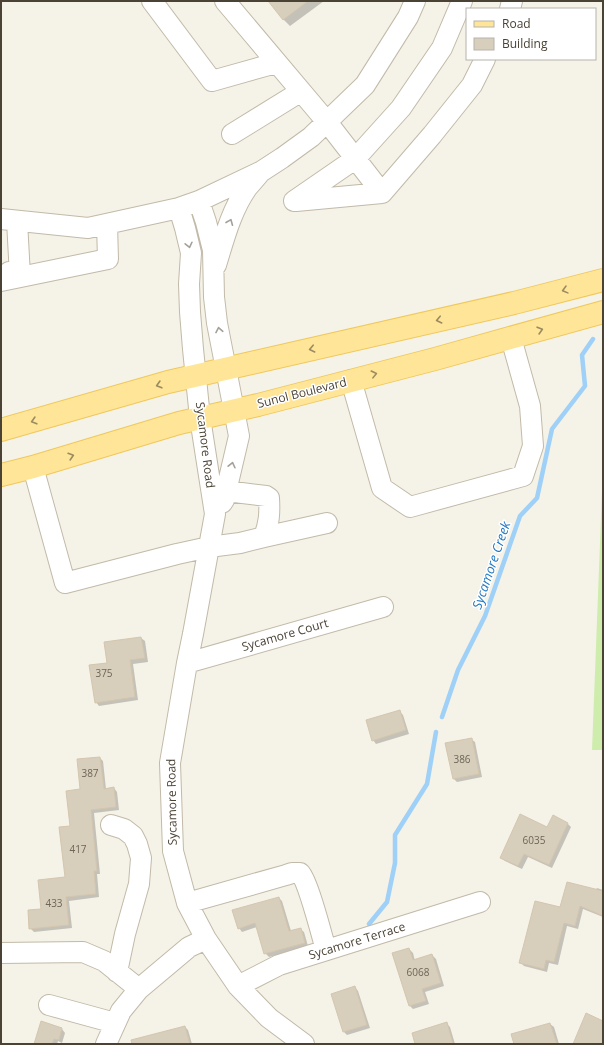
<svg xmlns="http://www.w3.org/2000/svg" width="604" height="1045" font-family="'Open Sans',sans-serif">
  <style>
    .green { fill: #ceedac }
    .shadow { fill: #0003 }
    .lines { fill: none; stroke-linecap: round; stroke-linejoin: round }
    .stream { stroke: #9ed0f8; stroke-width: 4.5 }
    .building { fill: #d8cebc; stroke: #d4c6ae }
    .minor-casing { stroke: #c2baa9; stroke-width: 22 }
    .major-casing { stroke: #f0c85b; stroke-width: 24 }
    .minor { stroke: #fff; stroke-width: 20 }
    .major { stroke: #ffe597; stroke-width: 22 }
    .oneway { stroke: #a4a09a }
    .oneway2 { stroke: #9b8b61 }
    .labels { text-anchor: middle; stroke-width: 3; stroke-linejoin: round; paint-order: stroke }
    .number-label { font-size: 10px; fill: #6d6557 }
    .street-label { font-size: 12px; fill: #494235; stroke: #fff }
    .water-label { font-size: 13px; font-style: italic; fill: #2379c1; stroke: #fff }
  </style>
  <rect width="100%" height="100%" fill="#f5f2e7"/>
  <!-- green -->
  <path class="green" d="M603,465v285h-11z"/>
  <!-- shadow -->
  <path class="shadow" d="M270,1h54l-34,25 -7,-7z
    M141,638l4,3 3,21 -15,2 5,36 -39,6 -3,-4 12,-38z
    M399,711l4,4 6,19 -33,10 -3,-4z
    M471,739l4,3 7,35 -25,5 -3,-3 -8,-35z
    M100,758l3,3 3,28 8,-1 3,4 2,18 -25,3 6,61h-3l2,23 -30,4 3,27 -38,4 -4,-4 12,-18 24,-32 5,-52 10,-36z
    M568,824l3,3 -19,41 -24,-11 -6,12 -17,-8 -4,-3 47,-30z
    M597,888l6,2v27l-20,-8 -5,20 -11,-3 -9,39 -9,-2 -2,9 -23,-6 -4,-4 41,-54 34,-17z
    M279,898l3,3 9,30 9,-2 4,3 4,14 -39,11 -4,-4 -8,-26 -15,5 -3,-4z
    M409,949l4,4 2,8 17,-6 4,4 8,27 -19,6 4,12 -16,5 -3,-3z
    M355,987l3,4 12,37 -23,7 -3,-3z
    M42,1023l20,6 3,4 -3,10 -4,-2 -1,3h-22z
    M446,1023l4,4 5,17h-39z
    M550,1024l4,3 5,17h-44z
    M185,1027l3,3 4,14h-41z"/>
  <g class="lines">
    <!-- stream -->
    <path class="stream" d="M442,717l16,-47 27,-54 35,-100 17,-18 15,-69 33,-43 -3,-31 11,-16
      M369,924l18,-22 8,-39v-28l32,-51 9,-52"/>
  </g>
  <!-- building -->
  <path class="building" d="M268,1h40l-25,19z
    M141,637l4,21 -15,2 5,37 -40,6 -6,-38 18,-2 -3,-21z
    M400,710l6,20 -34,11 -6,-21z
    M472,738l7,36 -26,5 -8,-36z
    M100,757l4,32 10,-2 2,20 -25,3 6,61h-3l2,23 -30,3 3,28 -40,4 -1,-19 13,-1 -3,-29 27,-3 -6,-50 11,-1 -4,-35 14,-2 -3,-30z
    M520,814l27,13 6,-12 15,8 -19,42 -25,-11 -6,12 -18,-8z
    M567,882l36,9v25l-23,-10 -5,20 -11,-3 -10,39 -8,-2 -2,9 -25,-6 16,-62 25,6z
    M279,897l10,34 12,-3 4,15 -41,11 -9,-31 -17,6 -6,-19z
    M409,948l4,12 19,-6 9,29 -19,6 4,12 -17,5 -17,-53z
    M355,986l12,39 -24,7 -12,-38z
    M586,1013l17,8v23h-30z
    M41,1021l21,7 -3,12 -5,-1 -2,5h-18z
    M447,1022l6,22h-38l-3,-11z
    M550,1023l7,21h-43l-3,-10z
    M185,1026l5,18h-58l-1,-4z"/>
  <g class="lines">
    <defs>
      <path id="minor" d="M152,1l60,80 64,-18
        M225,1l102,121 55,71
        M510,9l2,-8
        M232,134l68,-42
        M199,201l7,21 7,28 1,47 3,26 22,113 -15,64 -2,3
        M294,201l61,-42 46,-51 41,-60 20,-47
        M296,201l86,-8 50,-58 40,-50 13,-26
        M179,208l6,20 6,25 -2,31 1,28 3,37 7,69 15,96 -22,120 -6,29 -17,100 3,88 14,52 19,36 32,47 31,32 35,26
        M1,219l87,9 91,-20 20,-7 63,-30 20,-13 29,-21 54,-52 43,-68 7,-16
        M216,265c8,-26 15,-54 31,-77 4,-5 8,-9 12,-14
        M9,272l11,4 -3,-55
        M1,281l107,-22 -1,-35
        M351,380l31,108 28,19 113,-31 10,-30 -3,-40 -19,-68
        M33,467l32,116 112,-29 32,-7 31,-4 24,-6c5,-14 6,-23 5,-39l-3,-2 -40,-5
        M264,537l63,-14
        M187,663l196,-56
        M111,825l13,4 9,7 4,8 4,14 -2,26 -14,50 -8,38
        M187,903l99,-28 6,-2h8c8,8 22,63 26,77
        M1,953l82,-1 21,9 35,28
        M238,986l41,-21 201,-63
        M49,1005l66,18
        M106,1044l15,-33 18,-22 50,-42 17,-8"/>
      <path id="major" d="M1,430l167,-48 346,-79 89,-23
        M1,475l32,-8 146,-44 79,-18 177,-46 168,-47"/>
    </defs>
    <!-- minor casing -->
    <use href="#minor" class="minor-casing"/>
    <!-- major casing -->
    <use href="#major" class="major-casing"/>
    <!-- minor -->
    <use href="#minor" class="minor"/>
    <!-- major -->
    <use href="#major" class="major"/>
  </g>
  <!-- one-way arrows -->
  <defs><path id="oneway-chevron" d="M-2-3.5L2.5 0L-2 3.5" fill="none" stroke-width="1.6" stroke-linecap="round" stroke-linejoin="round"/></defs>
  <g class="oneway">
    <use href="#oneway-chevron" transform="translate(230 222) rotate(-68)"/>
    <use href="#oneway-chevron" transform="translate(189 245) rotate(77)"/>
    <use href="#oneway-chevron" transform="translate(219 330) rotate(-101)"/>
    <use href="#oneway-chevron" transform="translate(232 465) rotate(-77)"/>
  </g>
  <g class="oneway2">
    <use href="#oneway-chevron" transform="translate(565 290) rotate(165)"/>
    <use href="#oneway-chevron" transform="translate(439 320) rotate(167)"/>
    <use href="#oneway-chevron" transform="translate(540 330) rotate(-16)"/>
    <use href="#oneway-chevron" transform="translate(312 349) rotate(167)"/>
    <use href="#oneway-chevron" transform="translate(374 374) rotate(-14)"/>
    <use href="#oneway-chevron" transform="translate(159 385) rotate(164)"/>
    <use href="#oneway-chevron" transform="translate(34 421) rotate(164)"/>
    <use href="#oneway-chevron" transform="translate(71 456) rotate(-17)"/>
  </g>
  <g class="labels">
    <!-- number labels -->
    <g class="number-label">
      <text x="104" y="677">375</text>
      <text x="462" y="763">386</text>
      <text x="90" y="777">387</text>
      <text x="534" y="844">6035</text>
      <text x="78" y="853">417</text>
      <text x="54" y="907">433</text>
      <text x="418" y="976">6068</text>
    </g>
    <!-- street labels -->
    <g class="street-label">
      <text transform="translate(302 393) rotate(-14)" y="4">Sunol Boulevard</text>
      <text transform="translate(205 445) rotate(83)" y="4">Sycamore Road</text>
      <text transform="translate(285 635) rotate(-16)" y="4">Sycamore Court</text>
      <text transform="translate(172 802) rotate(-91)" y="4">Sycamore Road</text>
      <text transform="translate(357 941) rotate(-17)" y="4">Sycamore Terrace</text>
    </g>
    <!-- water labels -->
    <g class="water-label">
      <text transform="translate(491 565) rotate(-71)" y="5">Sycamore Creek</text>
    </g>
  </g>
  <!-- border -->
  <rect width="604" height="1045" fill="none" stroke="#494235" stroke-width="4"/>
  <!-- legend -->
  <rect x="466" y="8" width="130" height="52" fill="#ffffff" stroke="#b6b3ae"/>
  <rect x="474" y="21" width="20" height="6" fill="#ffe597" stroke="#b6b3ae"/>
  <text x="502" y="28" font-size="12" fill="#494235">Road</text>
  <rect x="474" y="38" width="20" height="12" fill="#d8cebc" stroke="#b6b3ae"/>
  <text x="502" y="48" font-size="12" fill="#494235">Building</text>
</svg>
